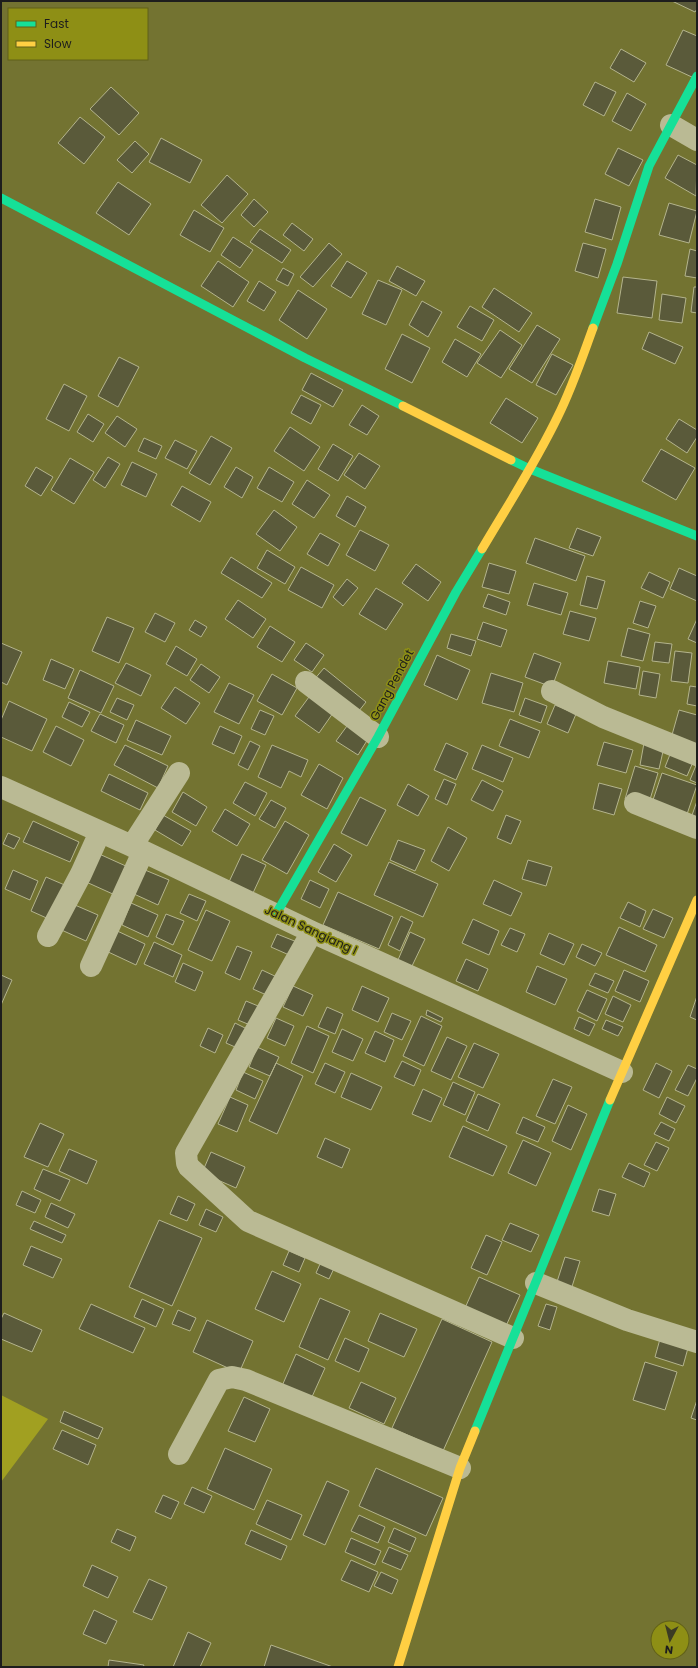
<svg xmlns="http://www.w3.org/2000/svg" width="698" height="1668" font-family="Poppins,sans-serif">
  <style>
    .green { fill: #a1a021 }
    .building { fill: #5a5a3a; stroke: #b4b48d }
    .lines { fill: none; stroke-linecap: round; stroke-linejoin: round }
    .street { stroke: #baba94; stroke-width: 22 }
    .fast { stroke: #16e098; stroke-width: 9 }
    .slow { stroke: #ffcf43; stroke-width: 9 }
    .labels { text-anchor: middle; stroke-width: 3; stroke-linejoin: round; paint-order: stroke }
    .street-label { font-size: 12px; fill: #1d1d1d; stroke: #8e8f15 }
  </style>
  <rect width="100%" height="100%" fill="#737331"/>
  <!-- green -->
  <path class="green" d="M1,1395l47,24 -47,63z"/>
  <!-- building -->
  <path class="building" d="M672,1h25v8l-2,3z
    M683,30l14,6v36l-3,6 -28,-13z
    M621,49l25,14 -12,19 -24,-14z
    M595,82l21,10 -12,24 -21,-11z
    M111,87l28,26 -20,22 -29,-26z
    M627,93l19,11 -15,27 -19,-10z
    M80,117l25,20 -21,27 -26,-21z
    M161,138l41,22 -12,23 -41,-21z
    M135,141l14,13 -17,19 -15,-13z
    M618,148l25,12 -14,26 -24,-12z
    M678,155l19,10 -1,31 -31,-18z
    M227,175l21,19 -26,29 -21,-18z
    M118,182l33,22 -22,31 -33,-22z
    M254,199l14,13 -14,15 -13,-12z
    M595,199l26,8 -9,33 -27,-8z
    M669,203l28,8 -8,32 -30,-8z
    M194,210l30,18 -14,24 -30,-17z
    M292,223l21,16 -9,12 -21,-16z
    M260,229l31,21 -9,13 -32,-21z
    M233,237l20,13 -13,18 -19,-13z
    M329,243l13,11 -29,33 -13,-10z
    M583,243l23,6 -8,29 -23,-7z
    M690,249l7,2v27l-12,-2z
    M218,261l31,21 -16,25 -32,-21z
    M347,261l20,12 -16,25 -20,-12z
    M397,266l28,15 -9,15 -27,-15z
    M283,268l11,6 -6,12 -12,-6z
    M623,277l34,4 -5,37 -35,-5z
    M378,280l24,10 -16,35 -24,-11z
    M259,281l17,11 -12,19 -17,-10z
    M694,287h3v26l-6,-1z
    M494,288l38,25 -13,19 -37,-25z
    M298,290l29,19 -20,30 -28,-19z
    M662,294l24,4 -4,25 -23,-3z
    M422,301l20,11 -14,25 -19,-12z
    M470,306l24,14 -12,21 -25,-14z
    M537,325l23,14 -28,44 -23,-14z
    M500,330l22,15 -21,33 -24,-15z
    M649,332l34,15 -8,17 -33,-15z
    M402,334l28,14 -18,35 -27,-14z
    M455,339l26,15 -14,23 -25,-15z
    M552,354l21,11 -17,30 -20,-10z
    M119,357l20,10 -21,40 -20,-11z
    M311,373l32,17 -10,17 -31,-17z
    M64,384l23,12 -18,35 -23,-12z
    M301,395l20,10 -10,19 -20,-11z
    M506,398l32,20 -16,25 -32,-20z
    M362,405l17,11 -12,19 -18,-10z
    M88,414l16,10 -11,18 -16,-10z
    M117,416l20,13 -12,18 -20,-14z
    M679,419l18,11v7l-10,16 -21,-14z
    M290,427l30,20 -16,24 -30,-20z
    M211,436l21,12 -22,37 -21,-12z
    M144,438l18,8 -6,13 -18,-8z
    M175,440l22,11 -10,18 -22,-11z
    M333,444l20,12 -15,25 -20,-12z
    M661,449l34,19 -19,32 -34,-19z
    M359,453l21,13 -15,23 -21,-14z
    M108,457l12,7 -15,24 -12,-8z
    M70,458l24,14 -20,32 -23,-14z
    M132,462l25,12 -11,23 -25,-12z
    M36,467l17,10 -12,19 -16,-10z
    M236,467l17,10 -11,21 -18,-11z
    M269,467l25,15 -12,20 -25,-14z
    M307,480l23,15 -16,23 -22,-14z
    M182,486l29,16 -11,20 -29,-17z
    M347,496l19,11 -11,20 -19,-11z
    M274,510l23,17 -17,24 -24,-17z
    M577,528l24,9 -8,19 -24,-8z
    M360,530l29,15 -14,26 -29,-16z
    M320,533l20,11 -12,22 -21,-12z
    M535,538l50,18 -9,25 -50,-18z
    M267,550l28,17 -10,17 -28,-16z
    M231,557l41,26 -10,15 -41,-25z
    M489,563l27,8 -7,23 -27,-7z
    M416,564l25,18 -13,19 -26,-18z
    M301,567l33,18 -12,23 -34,-18z
    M679,568l18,8v25l-27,-12z
    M649,572l21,10 -7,16 -22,-10z
    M587,576l18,5 -8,28 -17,-4z
    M347,579l11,9 -15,18 -10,-9z
    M534,583l34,10 -7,22 -34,-10z
    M376,588l27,16 -17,26 -27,-16z
    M488,594l22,8 -4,13 -23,-8z
    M238,600l28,19 -13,19 -28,-19z
    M640,601l16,5 -8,22 -15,-5z
    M570,611l26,7 -7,23 -26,-7z
    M155,613l20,10 -10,19 -20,-10z
    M107,617l27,11 -15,35 -27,-12z
    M697,619v24l-9,-4z
    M195,620l12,7 -6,10 -12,-7z
    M483,622l24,8 -6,17 -24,-8z
    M270,626l25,16 -13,20 -25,-15z
    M628,628l22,6 -7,27 -22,-5z
    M451,634l25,7 -5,15 -24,-8z
    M655,642l17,2 -3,19 -17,-2z
    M1,643l21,9 -15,33 -6,-3z
    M306,643l18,12 -12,17 -18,-12z
    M176,646l21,13 -10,17 -21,-12z
    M675,651l17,2 -4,30 -17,-2z
    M534,653l27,10 -9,24 -27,-10z
    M437,655l33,15 -13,30 -33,-15z
    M51,659l23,10 -9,20 -22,-9z
    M608,661l32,6 -4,22 -32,-6z
    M126,663l25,12 -10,21 -26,-13z
    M201,664l19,13 -11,16 -19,-13z
    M324,668l42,34 -11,14 -42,-35z
    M80,670l34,16 -13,27 -33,-15z
    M643,671l17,3 -4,24 -17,-3z
    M491,673l32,10 -9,29 -32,-9z
    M272,674l25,14 -15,27 -25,-14z
    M229,683l25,12 -15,29 -25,-12z
    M690,686l7,1v19l-10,-2z
    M175,687l25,16 -14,21 -25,-16z
    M309,697l24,16 -14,20 -24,-17z
    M117,698l17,7 -7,15 -17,-8z
    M525,698l22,8 -6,17 -22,-8z
    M9,701l38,18 -15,32 -31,-14v-17z
    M69,702l21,10 -8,15 -20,-10z
    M555,705l21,9 -8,19 -21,-9z
    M260,710l14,6 -9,19 -14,-6z
    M679,710l18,5v34l-27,-7z
    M100,714l24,11 -8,18 -25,-12z
    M510,719l30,12 -11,27 -30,-12z
    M136,720l35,16 -9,19 -35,-15z
    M56,726l28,14 -13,26 -28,-14z
    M220,726l22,10 -8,18 -22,-10z
    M347,726l21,13 -10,16 -22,-14z
    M250,741l10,5 -12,24 -10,-5z
    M604,742l29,8 -7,23 -29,-8z
    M446,743l22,10 -12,27 -22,-10z
    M644,743l20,4 -5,22 -19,-4z
    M125,745l43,21 -10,22 -44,-23z
    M272,745l36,15 -7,17 -12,-6 -8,17 -23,-11z
    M482,745l31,13 -10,24 -31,-13z
    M671,752l22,10 -6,14 -22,-9z
    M697,763v20l-7,-3z
    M319,764l24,14 -16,31 -26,-14z
    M635,766l23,7 -10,33 -23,-7z
    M662,773l35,12 -12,35 -35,-11z
    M109,774l39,19 -8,17 -39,-19z
    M444,779l12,5 -9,21 -12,-6z
    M482,780l21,11 -10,20 -22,-11z
    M245,782l22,11 -12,23 -22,-13z
    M599,783l23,6 -8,26 -21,-6z
    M408,784l21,12 -11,20 -21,-11z
    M183,792l24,15 -11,19 -24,-14z
    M360,797l26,13 -19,36 -26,-13z
    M271,800l15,8 -11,20 -16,-9z
    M697,801v22l-7,-2z
    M225,809l25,15 -13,22 -25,-15z
    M163,815l28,16 -9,15 -27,-16z
    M506,815l15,6 -10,23 -14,-6z
    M33,821l46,21 -9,20 -47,-20z
    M285,821l24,14 -22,39 -25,-14z
    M448,827l19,11 -18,33 -18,-10z
    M8,833l12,5 -6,11 -11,-5z
    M398,840l27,10 -10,21 -25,-11z
    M334,844l18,11 -16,27 -18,-10z
    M97,853l31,14 -13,28 -31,-14z
    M242,854l24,11 -13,28 -24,-11z
    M528,860l24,7 -6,19 -24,-7z
    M389,862l49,22 -15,33 -49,-22z
    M13,870l25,11 -8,19 -25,-11z
    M145,870l24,10 -11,25 -24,-11z
    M46,877l21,9 -16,34 -20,-9z
    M310,880l19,9 -9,19 -19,-9z
    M494,880l28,13 -11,23 -28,-12z
    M338,892l55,25 -14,32 -56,-24z
    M189,894l17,7 -9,20 -17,-8z
    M68,902l30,13 -12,26 -29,-13z
    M628,902l18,9 -6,16 -20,-9z
    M131,903l27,12 -10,22 -26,-12z
    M653,909l20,9 -9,20 -21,-9z
    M206,910l24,11 -18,40 -24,-11z
    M166,914l18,7 -11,24 -17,-8z
    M401,916l12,6 -13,29 -12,-6z
    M473,919l26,12 -10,24 -27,-12z
    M619,927l38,18 -12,27 -39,-17z
    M510,928l15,6 -8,18 -16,-7z
    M113,929l32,15 -9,21 -32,-15z
    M410,932l15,7 -13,27 -14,-6z
    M549,933l25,11 -10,21 -24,-11z
    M277,934l25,10 -6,14 -25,-11z
    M154,942l28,13 -9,22 -29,-13z
    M582,944l20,9 -7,13 -19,-9z
    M237,946l15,6 -12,28 -15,-7z
    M466,959l22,10 -10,22 -22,-10z
    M183,963l20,9 -8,19 -20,-9z
    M537,966l30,13 -12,26 -29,-13z
    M262,970l17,8 -8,19 -18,-8z
    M624,970l25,11 -9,21 -25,-11z
    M595,973l19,8 -6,12 -19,-8z
    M1,975l11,5 -11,25z
    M293,986l20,9 -10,21 -20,-9z
    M362,986l27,12 -11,24 -26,-12z
    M587,990l20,9 -10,22 -20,-10z
    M613,996l18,9 -8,17 -18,-8z
    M697,996v24l-7,-3z
    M246,1001l17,7 -8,19 -17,-7z
    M327,1007l16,7 -8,20 -17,-7z
    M427,1010l16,8 -2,4 -15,-7z
    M392,1013l19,8 -9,19 -18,-8z
    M421,1016l21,10 -18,40 -21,-10z
    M579,1017l16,7 -6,12 -15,-7z
    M276,1018l18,8 -9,20 -18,-8z
    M606,1020l17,7 -5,9 -16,-7z
    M235,1023l16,8 -9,19 -16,-7z
    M307,1026l22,10 -16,37 -22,-10z
    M208,1028l15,7 -8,18 -15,-7z
    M342,1029l21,10 -10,22 -21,-9z
    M375,1031l19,9 -9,22 -20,-9z
    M447,1037l20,9 -16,34 -20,-9z
    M474,1043l25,11 -16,34 -25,-11z
    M257,1047l22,10 -9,19 -21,-9z
    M402,1061l19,9 -7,16 -20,-9z
    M276,1063l27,13 -26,58 -28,-13z
    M325,1063l20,9 -10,21 -20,-9z
    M656,1063l16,8 -13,27 -16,-8z
    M688,1065l9,4v9l-9,18 -13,-6z
    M243,1072l20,9 -8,18 -19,-9z
    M351,1073l31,14 -11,23 -30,-13z
    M553,1079l19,8 -17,37 -19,-8z
    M453,1082l22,10 -10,23 -22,-10z
    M423,1089l19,9 -11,24 -19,-8z
    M478,1094l22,10 -12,27 -22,-10z
    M230,1097l18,8 -11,27 -19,-8z
    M667,1097l18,9 -9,17 -17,-9z
    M568,1105l19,9 -16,36 -19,-9z
    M523,1117l22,10 -7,15 -22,-9z
    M661,1122l14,7 -6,12 -15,-7z
    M40,1123l24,11 -16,33 -24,-10z
    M463,1126l44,20 -14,30 -44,-19z
    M325,1138l25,11 -8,19 -25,-11z
    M523,1140l28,13 -15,33 -28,-13z
    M656,1142l13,6 -12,23 -13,-6z
    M69,1149l28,12 -10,23 -28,-13z
    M211,1152l34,15 -9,21 -34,-15z
    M629,1163l21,10 -6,14 -22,-10z
    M43,1169l27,11 -10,21 -26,-12z
    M599,1189l17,5 -7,22 -17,-5z
    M22,1191l19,9 -6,13 -19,-8z
    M178,1196l17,8 -8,17 -17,-7z
    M51,1203l24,11 -7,14 -23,-11z
    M206,1209l17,8 -7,15 -17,-7z
    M159,1220l43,18 -30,68 -43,-19z
    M34,1221l32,14 -4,8 -32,-14z
    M510,1223l29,12 -8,17 -29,-12z
    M486,1235l16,7 -15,33 -16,-7z
    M31,1246l31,13 -9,19 -30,-13z
    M289,1251l16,7 -6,14 -16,-7z
    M324,1255l13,7 -8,17 -13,-6z
    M565,1257l15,4 -10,32 -15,-5z
    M272,1271l29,13 -17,38 -29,-13z
    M479,1277l41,18 -14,31 -41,-18z
    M320,1298l30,13 -22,49 -29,-13z
    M142,1299l22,10 -8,18 -22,-10z
    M91,1304l54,24 -12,25 -54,-24z
    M546,1304l11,3 -7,23 -12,-4z
    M178,1310l18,8 -6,13 -18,-7z
    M4,1313l38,17 -10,22 -31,-13v-20z
    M380,1313l37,16 -13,28 -36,-16z
    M442,1319l50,23 -49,109 -51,-23z
    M207,1320l46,21 -14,32 -46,-21z
    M345,1338l24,11 -10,23 -24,-11z
    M660,1339l28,9 -5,18 -28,-9z
    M296,1354l29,14 -14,31 -29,-13z
    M645,1362l32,10 -12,38 -32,-10z
    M361,1382l35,16 -12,26 -35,-16z
    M244,1397l26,12 -15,33 -27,-11z
    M697,1400v20l-6,-2z
    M64,1411l39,17 -5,11 -38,-17z
    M62,1430l34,15 -8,20 -35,-16z
    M225,1448l47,21 -18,41 -47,-21z
    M376,1468l67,30 -17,38 -67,-30z
    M327,1481l22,10 -24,54 -22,-10z
    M192,1487l20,9 -8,17 -20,-9z
    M163,1495l16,7 -8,17 -16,-7z
    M267,1500l35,15 -11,25 -35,-16z
    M359,1515l26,12 -7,16 -27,-12z
    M394,1528l22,10 -6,14 -22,-10z
    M117,1529l19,8 -6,14 -19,-9z
    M251,1530l36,16 -6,14 -36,-16z
    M351,1538l30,13 -6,14 -30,-13z
    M389,1547l19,8 -7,15 -19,-8z
    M351,1560l27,12 -9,20 -28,-12z
    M92,1565l26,12 -10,21 -25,-12z
    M381,1572l17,8 -6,14 -18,-8z
    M149,1579l18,8 -15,33 -19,-8z
    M94,1610l23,11 -11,23 -23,-10z
    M188,1632l23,11 -11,24h-27z
    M271,1645l62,22h-69z
    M109,1660l35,5 -1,2h-35z"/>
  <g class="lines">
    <!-- street -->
    <path class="street" d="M671,125l26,15
      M306,682l72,55
      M552,691l51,26 94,38
      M1,787l131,59 180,86 310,140
      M635,803l62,25
      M132,846l47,-73
      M312,932l-126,221 1,10 2,4 59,54 265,117
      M48,936l33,-62 19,-42
      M91,966l52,-114
      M536,1283l91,37 70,22
      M179,1454l40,-74 13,-3 14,3 214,88"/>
    <!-- fast -->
    <path class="fast" d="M1,198l304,160 98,48
      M593,328l24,-64 32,-98 48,-90
      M511,460l19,9 167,67
      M276,914l102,-177 78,-145 26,-43
      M475,1431l135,-331"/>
    <!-- slow -->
    <path class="slow" d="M403,406l108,54
      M482,549c26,-44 54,-87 76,-133 14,-28 24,-58 35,-88
      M610,1100l87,-200
      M398,1667l62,-199 15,-37"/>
  </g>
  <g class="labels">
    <!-- street labels -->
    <g class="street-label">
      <text transform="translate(392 685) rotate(-62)" y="4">Gang Pendet</text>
      <text transform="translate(311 930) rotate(25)" y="4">Jalan Sangiang I</text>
    </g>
  </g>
  <!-- border -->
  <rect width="698" height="1668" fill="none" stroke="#1d1d1d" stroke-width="4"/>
  <!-- legend -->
  <rect x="8" y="8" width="140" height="52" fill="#8e8f15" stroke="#616118"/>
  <rect x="16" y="21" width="20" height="6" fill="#16e098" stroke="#616118"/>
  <text x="44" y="28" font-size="12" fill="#1d1d1d">Fast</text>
  <rect x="16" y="41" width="20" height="6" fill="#ffcf43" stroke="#616118"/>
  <text x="44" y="48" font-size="12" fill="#1d1d1d">Slow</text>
  <!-- north arrow -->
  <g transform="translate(670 1640) rotate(187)"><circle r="19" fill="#8e8f15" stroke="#616118"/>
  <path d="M0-3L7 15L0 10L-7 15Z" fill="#3b3b24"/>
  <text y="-6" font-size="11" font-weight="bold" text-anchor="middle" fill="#1d1d1d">N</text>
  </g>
</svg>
